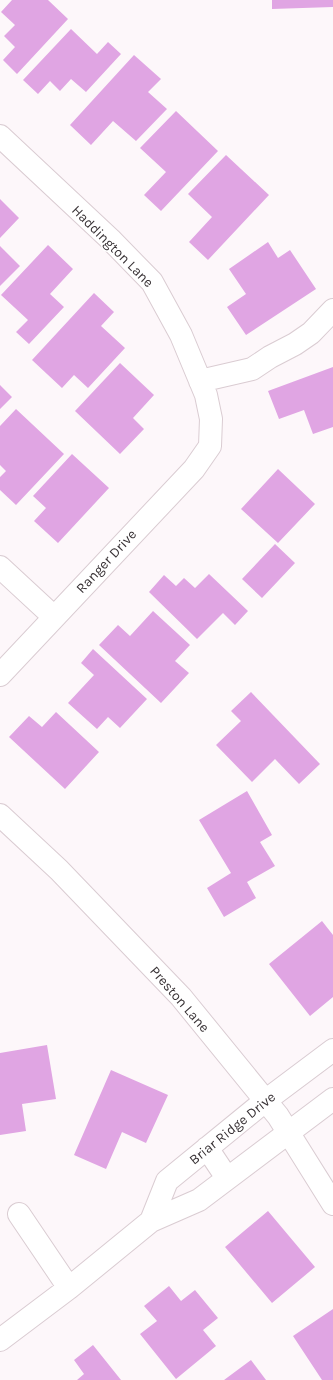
<svg xmlns="http://www.w3.org/2000/svg" width="333" height="1380" font-family="Karla,sans-serif">
  <style>
    .building { fill: #e0a5e3 }
    .lines { fill: none; stroke-linecap: round; stroke-linejoin: round }
    .minor-casing { stroke: #daccd2; stroke-width: 24 }
    .minor { stroke: #fff; stroke-width: 22 }
    .labels { text-anchor: middle; stroke-width: 3; stroke-linejoin: round; paint-order: stroke }
    .street-label { font-size: 14px; fill: #383235; stroke: #fff }
  </style>
  <rect width="100%" height="100%" fill="#fdf7fa"/>
  <!-- building -->
  <path class="building" d="M12,0h36l20,19 -51,55 -14,-14 12,-13 -11,-11 11,-11 -14,-13z
    M272,0h61v7l-61,2z
    M71,29l26,25 11,-12 13,12 -35,38 -15,-13 -11,12 -10,-10 -12,13 -15,-14z
    M134,55l27,24 -13,13 19,17 -31,32 -23,-20 -22,24 -21,-20z
    M176,111l42,40 -57,60 -17,-16 22,-23 -26,-24z
    M226,155l43,40 -61,65 -19,-18 23,-25 -24,-23z
    M0,199l19,19 -19,20z
    M268,242l10,16 12,-8 26,39 -70,46 -19,-28 19,-13 -17,-25z
    M48,245l25,24 -23,25 14,13 -35,37 -13,-12 12,-12 -27,-25z
    M0,246l20,20 -20,20z
    M94,293l20,19 -13,14 24,22 -37,40 -14,-13 -12,13 -30,-28z
    M120,363l34,32 -21,23 11,11 -24,25 -45,-43z
    M333,367v60l-20,7 -9,-24 -25,9 -11,-28z
    M0,385l12,12 -12,12z
    M16,409l48,45 -48,51 -16,-15v-13l6,-6 -6,-6v-39z
    M72,454l37,34 -51,55 -24,-22 12,-13 -13,-12z
    M278,469l37,35 -37,39 -37,-34z
    M275,544l20,19 -33,35 -20,-19z
    M209,574l39,37 -13,14 -12,-12 -26,26 -48,-47 15,-17 12,11 8,-8 11,10z
    M153,611l37,34 -15,16 14,12 -28,30 -62,-58 19,-20 12,11z
    M93,649l54,50 -27,29 -12,-11 -11,12 -29,-26 26,-28 -13,-12z
    M251,692l69,72 -21,20 -24,-25 -23,23 -36,-37 25,-24 -10,-10z
    M56,712l43,40 -34,37 -56,-52 20,-21 13,11z
    M247,791l25,44 -12,7 15,24 -28,16 9,16 -32,19 -17,-29 24,-15 -32,-53z
    M322,921l11,14v62l-23,19 -41,-52z
    M47,1045l9,54 -34,5 4,27 -26,4v-82z
    M111,1070l57,25 -22,48 -24,-11 -16,37 -32,-14z
    M268,1211l47,56 -43,36 -47,-56z
    M169,1286l12,15 14,-11 23,28 -15,12 13,16 -40,33 -36,-45 17,-13 -13,-15z
    M333,1309v71h-11l-29,-44z
    M93,1345l28,35h-44l7,-6 -10,-14z
    M251,1360l15,20h-42z"/>
  <g class="lines">
    <defs>
      <path id="minor" d="M0,136l110,103 42,43 29,53 25,60 5,24 -1,27 -16,23 -194,206
        M200,381l52,-12 18,-12 25,-13 16,-11 22,-23
        M0,567l54,50
        M0,815l59,55 122,127 97,119 55,88
        M207,1148l20,30
        M19,1214l50,74
        M151,1221l16,-40 98,-80 68,-51
        M0,1340l69,-52 82,-67 48,-21 134,-101"/>
    </defs>
    <!-- minor casing -->
    <use href="#minor" class="minor-casing"/>
    <!-- minor -->
    <use href="#minor" class="minor"/>
  </g>
  <g class="labels">
    <!-- street labels -->
    <g class="street-label">
      <text transform="translate(113 246) rotate(45)" y="5">Haddington Lane</text>
      <text transform="translate(106 561) rotate(-47)" y="5">Ranger Drive</text>
      <text transform="translate(180 999) rotate(49)" y="5">Preston Lane</text>
      <text transform="translate(232 1128) rotate(-39)" y="5">Briar Ridge Drive</text>
    </g>
  </g>
</svg>
